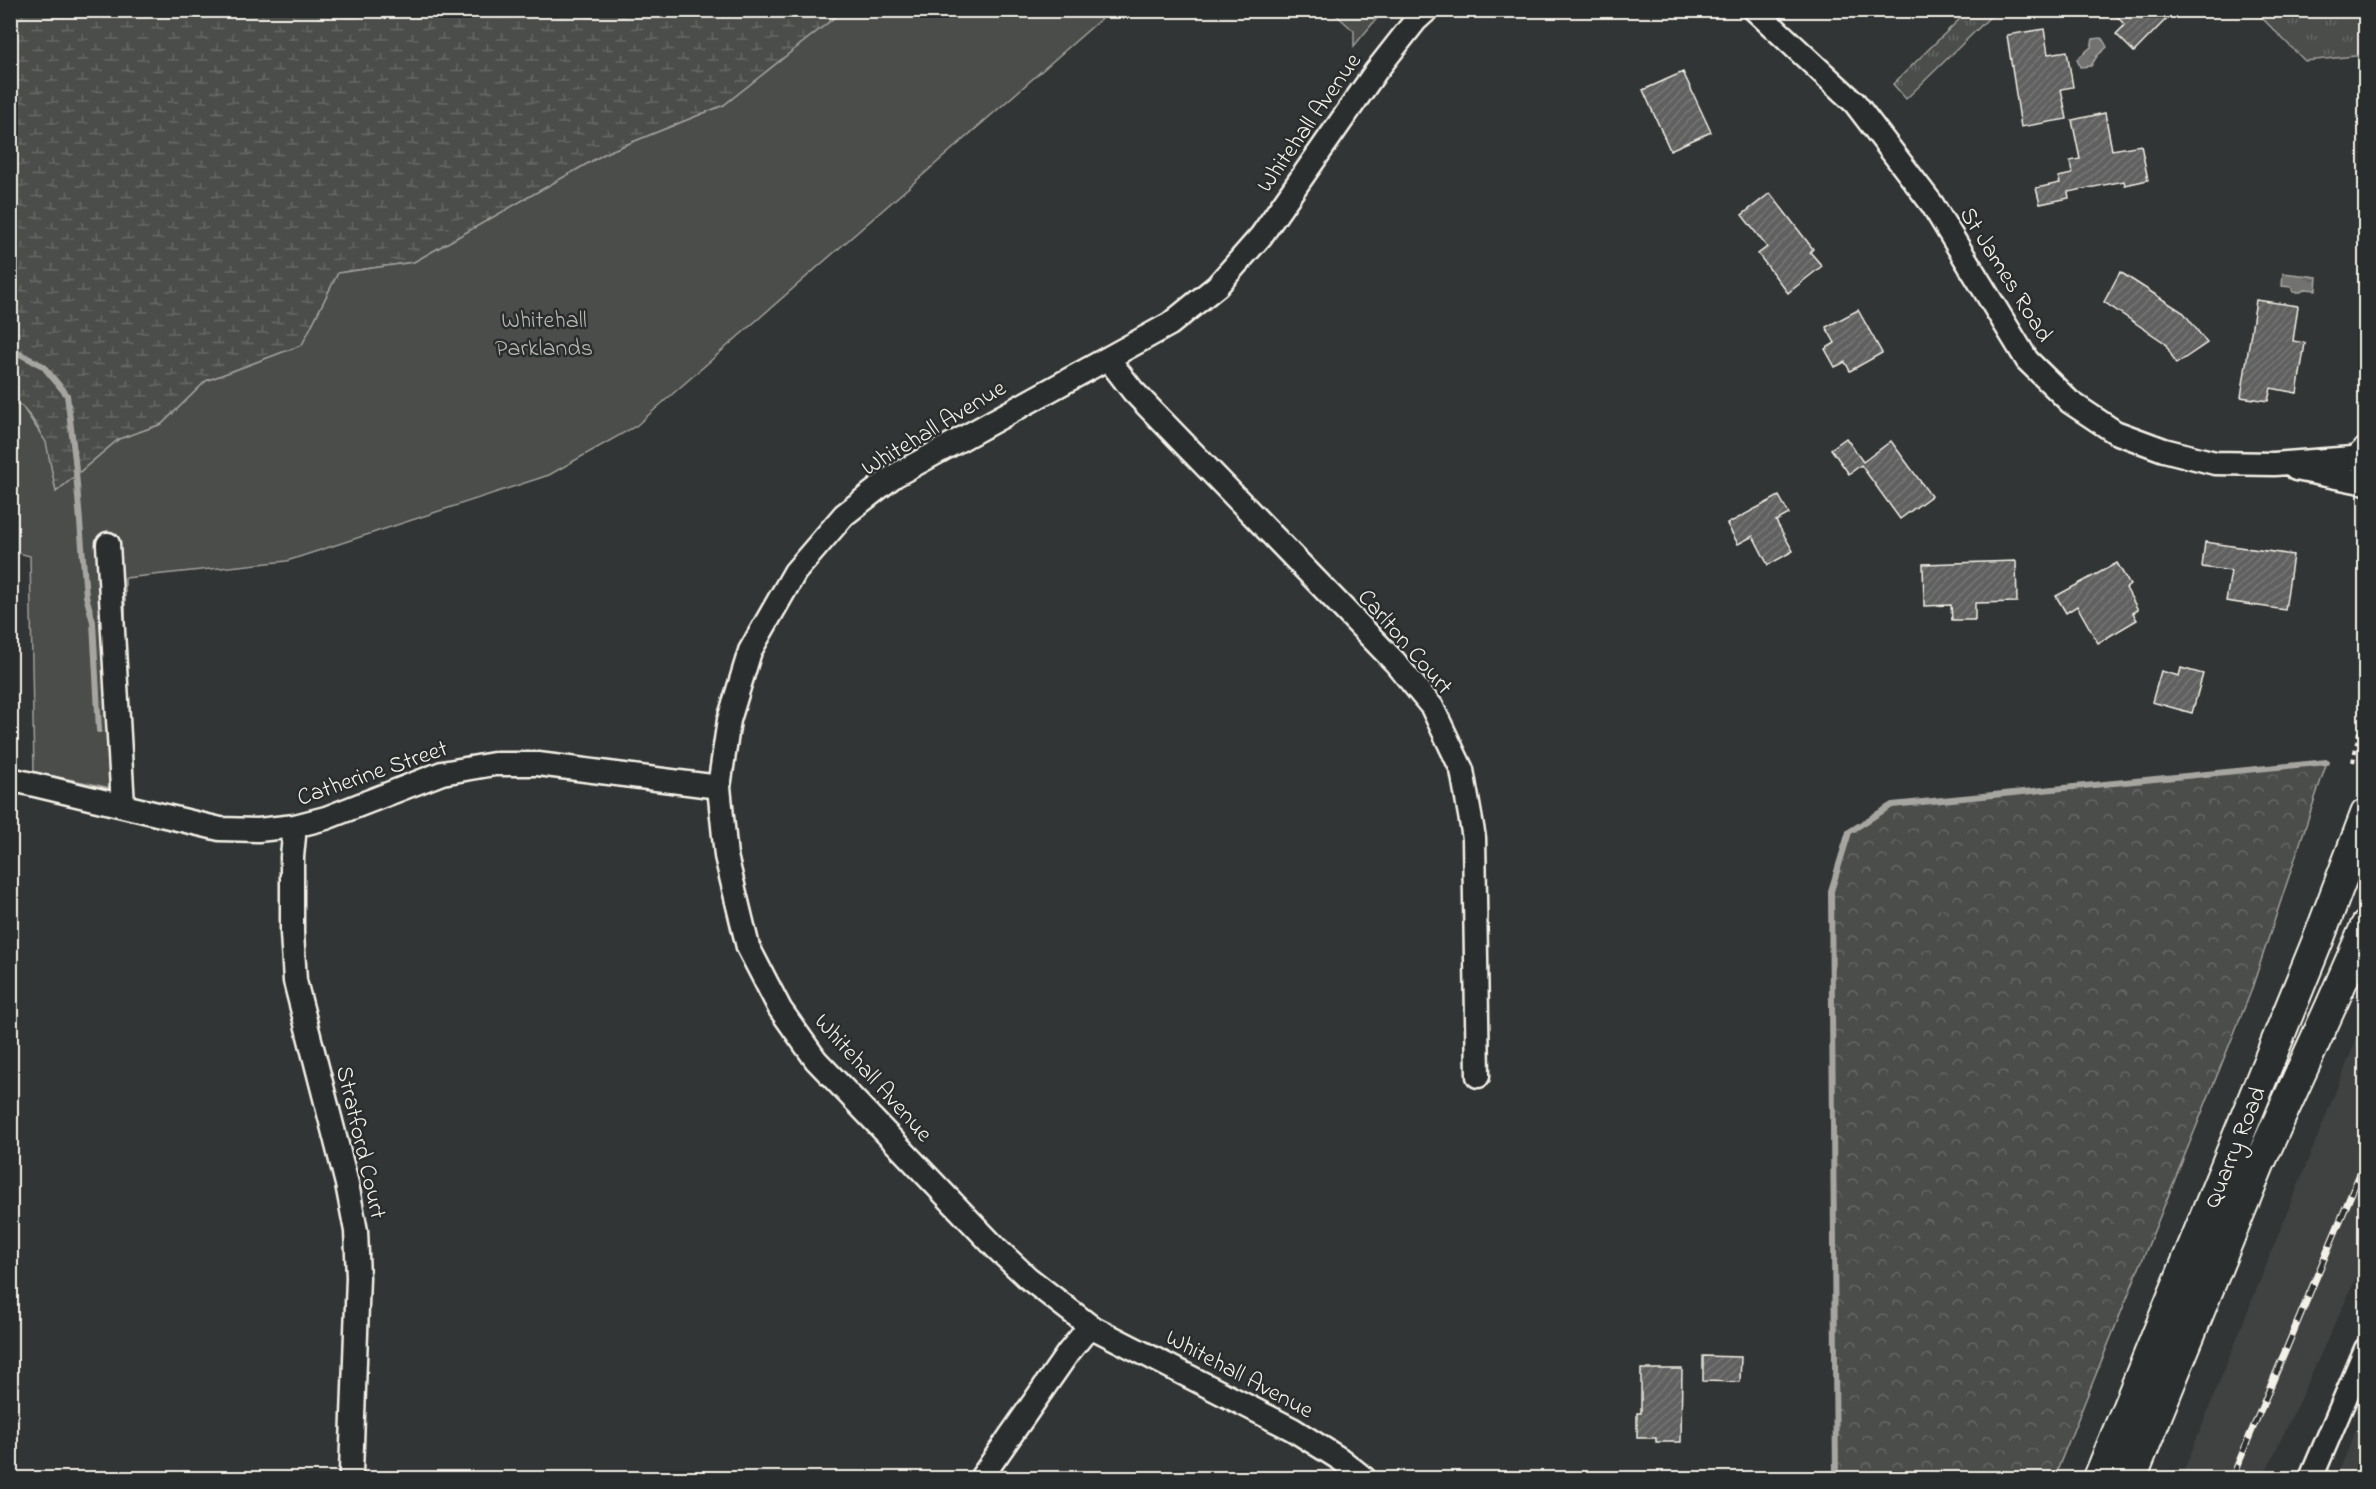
<svg xmlns="http://www.w3.org/2000/svg" width="2376" height="1489" font-family="'Indie Flower',sans-serif">
  <style>
    .built { fill: #404242 }
    .grass { fill: url(#grass-tufts); stroke: #a09f9a; stroke-width: 1.5 }
    .forest { fill: url(#forest-crowns); stroke: #a09f9a; stroke-width: 1.5 }
    .wetland { fill: url(#wetland-marsh); stroke: #a09f9a; stroke-width: 1.5 }
    .park { fill: #4b4d4c; stroke: #a09f9a; stroke-width: 1.5 }
    .water { fill: url(#water-ripples); stroke: #a6a5a0; stroke-width: 1.5 }
    .lines { fill: none; stroke-linecap: round; stroke-linejoin: round }
    .stream { stroke: #a6a5a0; stroke-width: 6 }
    .building { fill: url(#building-hatch); stroke: #f4f1e8; stroke-width: 1.5 }
    .minor-casing { stroke: #f4f1e8; stroke-width: 27 }
    .major-casing { stroke: #f4f1e8; stroke-width: 34 }
    .path { stroke: #f4f1e8; stroke-width: 4; stroke-dasharray: 4.5 4.5; stroke-linecap: butt }
    .minor { stroke: #2a2d2e; stroke-width: 22 }
    .major { stroke: #2a2d2e; stroke-width: 30 }
    .rail-casing { stroke: #f4f1e8; stroke-width: 7 }
    .rail { stroke: #2a2d2e; stroke-width: 4.5; stroke-dasharray: 14; stroke-linecap: butt }
    .labels { text-anchor: middle; stroke-width: 5; stroke-linejoin: round; paint-order: stroke }
    .street-label { font-size: 24px; fill: #f4f1e8; stroke: #2a2d2e }
    .park-label { font-size: 24px; fill: #b9b8b1; stroke: #2a2d2e }
  </style>
  <defs>
    <pattern id="grass-tufts" width="24" height="20" patternUnits="userSpaceOnUse" patternTransform="scale(1.5)"><rect width="24" height="20" fill="#4b4d4c"/><path d="M3 7l-1-3M5 7V3M7 7l1-3M15 17l-1-3M17 17v-4M19 17l1-3" fill="none" stroke="#666766"/></pattern>
    <pattern id="forest-crowns" width="20" height="18" patternUnits="userSpaceOnUse" patternTransform="scale(1.5)"><rect width="20" height="18" fill="#4b4d4c"/><path d="M2 6a3 3 0 1 1 6 0M12 15a3 3 0 1 1 6 0" fill="none" stroke="#666766"/></pattern>
    <pattern id="wetland-marsh" width="20" height="14" patternUnits="userSpaceOnUse" patternTransform="scale(1.5)"><rect width="20" height="14" fill="#4b4d4c"/><path d="M1 5h8M5 5V1M11 12h8M15 12V8" fill="none" stroke="#666766"/></pattern>
    <pattern id="water-ripples" width="26" height="14" patternUnits="userSpaceOnUse" patternTransform="scale(1.5)"><rect width="26" height="14" fill="#727370"/><path d="M2 4q2-2 4 0t4 0M15 11q2-2 4 0t4 0" fill="none" stroke="#5e5e5b"/></pattern>
    <pattern id="building-hatch" width="6" height="6" patternUnits="userSpaceOnUse" patternTransform="scale(1.5)"><rect width="6" height="6" fill="#5f605f"/><path d="M-1 1l2-2M0 6l6-6M5 7l2-2" fill="none" stroke="#777776"/></pattern>
  </defs>
  <rect width="100%" height="100%" fill="#323535"/>
  <filter id="ink" filterUnits="userSpaceOnUse"><feTurbulence type="fractalNoise" baseFrequency=".0167" numOctaves="2"/><feDisplacementMap in="SourceGraphic" scale="12" xChannelSelector="R" yChannelSelector="G"/><feConvolveMatrix kernelMatrix="1 2 1 2 8 2 1 2 1" color-interpolation-filters="sRGB"/></filter>
  <g filter="url(#ink)">
    <!-- built -->
    <path class="built" d="M2365,1018v241l-102,219h-82z
      M2365,1409v69h-29z"/>
    <!-- grass -->
    <path class="grass" d="M1968,11h28l-90,88 -13,-15z
      M2255,11h110v44l-60,6z"/>
    <!-- forest -->
    <path class="forest" d="M2327,762l-77,232 -196,484h-218l-5,-587 18,-59 43,-27z"/>
    <!-- wetland -->
    <path class="wetland" d="M10,11h833l-119,94 -116,47 -194,110 -76,11 -36,72 -96,36 -44,43 -43,15 -63,53c-7,-33 -12,-75 -45,-91z"/>
    <!-- park -->
    <path class="park" d="M843,11h267l-474,415 -87,49 -262,86 -162,17 1,213 -92,-19 -4,-216 -19,-5 -1,-150 12,5 24,36 10,50 63,-53 43,-15 44,-43 96,-36 36,-72 76,-11 194,-110 116,-47z
      M1332,11h51l-29,35v-15z"/>
    <!-- water -->
    <path class="water" d="M2102,38l5,9 -10,9 -6,10 -11,1 -3,-8 14,-12 2,-8z
      M2283,273l34,4 -1,13 -11,-1 -4,3h-8l-2,-5 -9,-1z"/>
    <g class="lines">
      <!-- stream -->
      <path class="stream" d="M10,345l2,5 31,16 24,29 8,65 11,136 7,26 6,108
        M1836,1478l-5,-587 18,-59 43,-27 435,-43"/>
    </g>
    <!-- building -->
    <path class="building" d="M2111,10h64l-41,42 -18,-18 9,-9z
      M2044,29l4,25 19,-3 6,36 -12,2 6,30 -46,8 -14,-92z
      M1683,72l28,60 -41,18 -27,-60z
      M2105,113l7,37 29,-5 7,35 -23,5 -1,-4 -56,11 1,6 -29,6 -4,-16 24,-5 -2,-6 14,-3 -2,-13 10,-2 -8,-39z
      M1770,193l43,56 -3,3 12,14 -34,27 -30,-39 9,-7 -25,-32z
      M2120,272l64,41 23,30 -31,21 -11,-21 -61,-41z
      M2256,300l42,6 -5,35 12,2 -8,50 -26,-5 -3,13 -27,-4z
      M1858,310l24,43 -32,18 -5,-9 -10,5 -10,-18 10,-6 -9,-16z
      M1846,438l17,24 28,-21 40,55 -31,23 -39,-54 -12,9 -18,-25z
      M1779,496l10,18 -13,7 17,30 -25,14 -15,-29 -15,8 -11,-20z
      M2205,542l88,13 -8,55 -59,-9 5,-30 -29,-4z
      M2016,561l1,41 -42,1v17h-23l-1,-15 -27,1 -1,-42z
      M2117,563l13,22 -4,3 12,22 -5,3 4,7 -39,23 -21,-37 -11,7 -10,-17z
      M2181,668l22,6 -11,39 -40,-11 9,-31 18,5z
      M1703,1356l38,1 -1,25 -37,-1z
      M1641,1369h41l-1,73h-25v-4h-19v-25h4z"/>
    <g class="lines">
      <defs>
        <path id="minor" d="M1755,10l100,93 77,101 95,156 43,42 45,30 49,18 51,13 59,1 92,-7
          M1109,360l24,31 262,271 37,45 30,63 12,68 4,238
          M2296,469l70,14
          M108,544l15,262
          M10,779l210,50 38,1 37,-4 31,-8 116,-45 52,-9h44l181,23
          M295,826l-3,31v76l3,48 52,203 9,47 2,46 -7,195
          M981,1478l87,-125 22,-27
          M1364,1478l-24,-19 -48,-30 -202,-103 -62,-48 -32,-30 -180,-188 -36,-51 -32,-62 -22,-91 -7,-69 10,-67 21,-69 45,-79 49,-57 50,-39 276,-152 47,-38 44,-50 115,-165 40,-51 11,-10
          M2311,1478l55,-129"/>
        <path id="major" d="M2362,457l4,-4
          M2099,1478l221,-543 46,-121
          M2131,1478l128,-314 72,-158 35,-80"/>
      </defs>
      <!-- minor casing -->
      <use href="#minor" class="minor-casing"/>
      <!-- major casing -->
      <use href="#major" class="major-casing"/>
      <!-- path -->
      <path class="path" d="M2353,762l6,-30"/>
      <!-- minor -->
      <use href="#minor" class="minor"/>
      <!-- major -->
      <use href="#major" class="major"/>
      <defs>
        <path id="rail" d="M2232,1478l134,-319"/>
      </defs>
      <!-- rail casing -->
      <use href="#rail" class="rail-casing"/>
      <!-- rail -->
      <use href="#rail" class="rail"/>
    </g>
  </g>
  <g class="labels">
    <!-- street labels -->
    <g class="street-label">
      <text transform="translate(1308 122) rotate(-55)" y="8">Whitehall Avenue</text>
      <text transform="translate(2007 274) rotate(58)" y="8">St James Road</text>
      <text transform="translate(933 427) rotate(-31)" y="8">Whitehall Avenue</text>
      <text transform="translate(1406 641) rotate(49)" y="8">Carlton Court</text>
      <text transform="translate(372 772) rotate(-19)" y="8">Catherine Street</text>
      <text transform="translate(874 1077) rotate(48)" y="8">Whitehall Avenue</text>
      <text transform="translate(362 1142) rotate(77)" y="8">Stratford Court</text>
      <text transform="translate(2234 1147) rotate(-68)" y="8">Quarry Road</text>
      <text transform="translate(1240 1373) rotate(28)" y="8">Whitehall Avenue</text>
    </g>
    <!-- park labels -->
    <g class="park-label">
      <text x="544" y="327">Whitehall<tspan x="544" dy="28">Parklands</tspan></text>
    </g>
  </g>
  <!-- margin -->
  <rect width="2376" height="1489" fill="none" stroke="#2a2d2e" stroke-width="36"/>
  <rect x="18" y="18" width="2340" height="1453" fill="none" stroke="#f4f1e8" stroke-width="2" filter="url(#ink)"/>
</svg>
